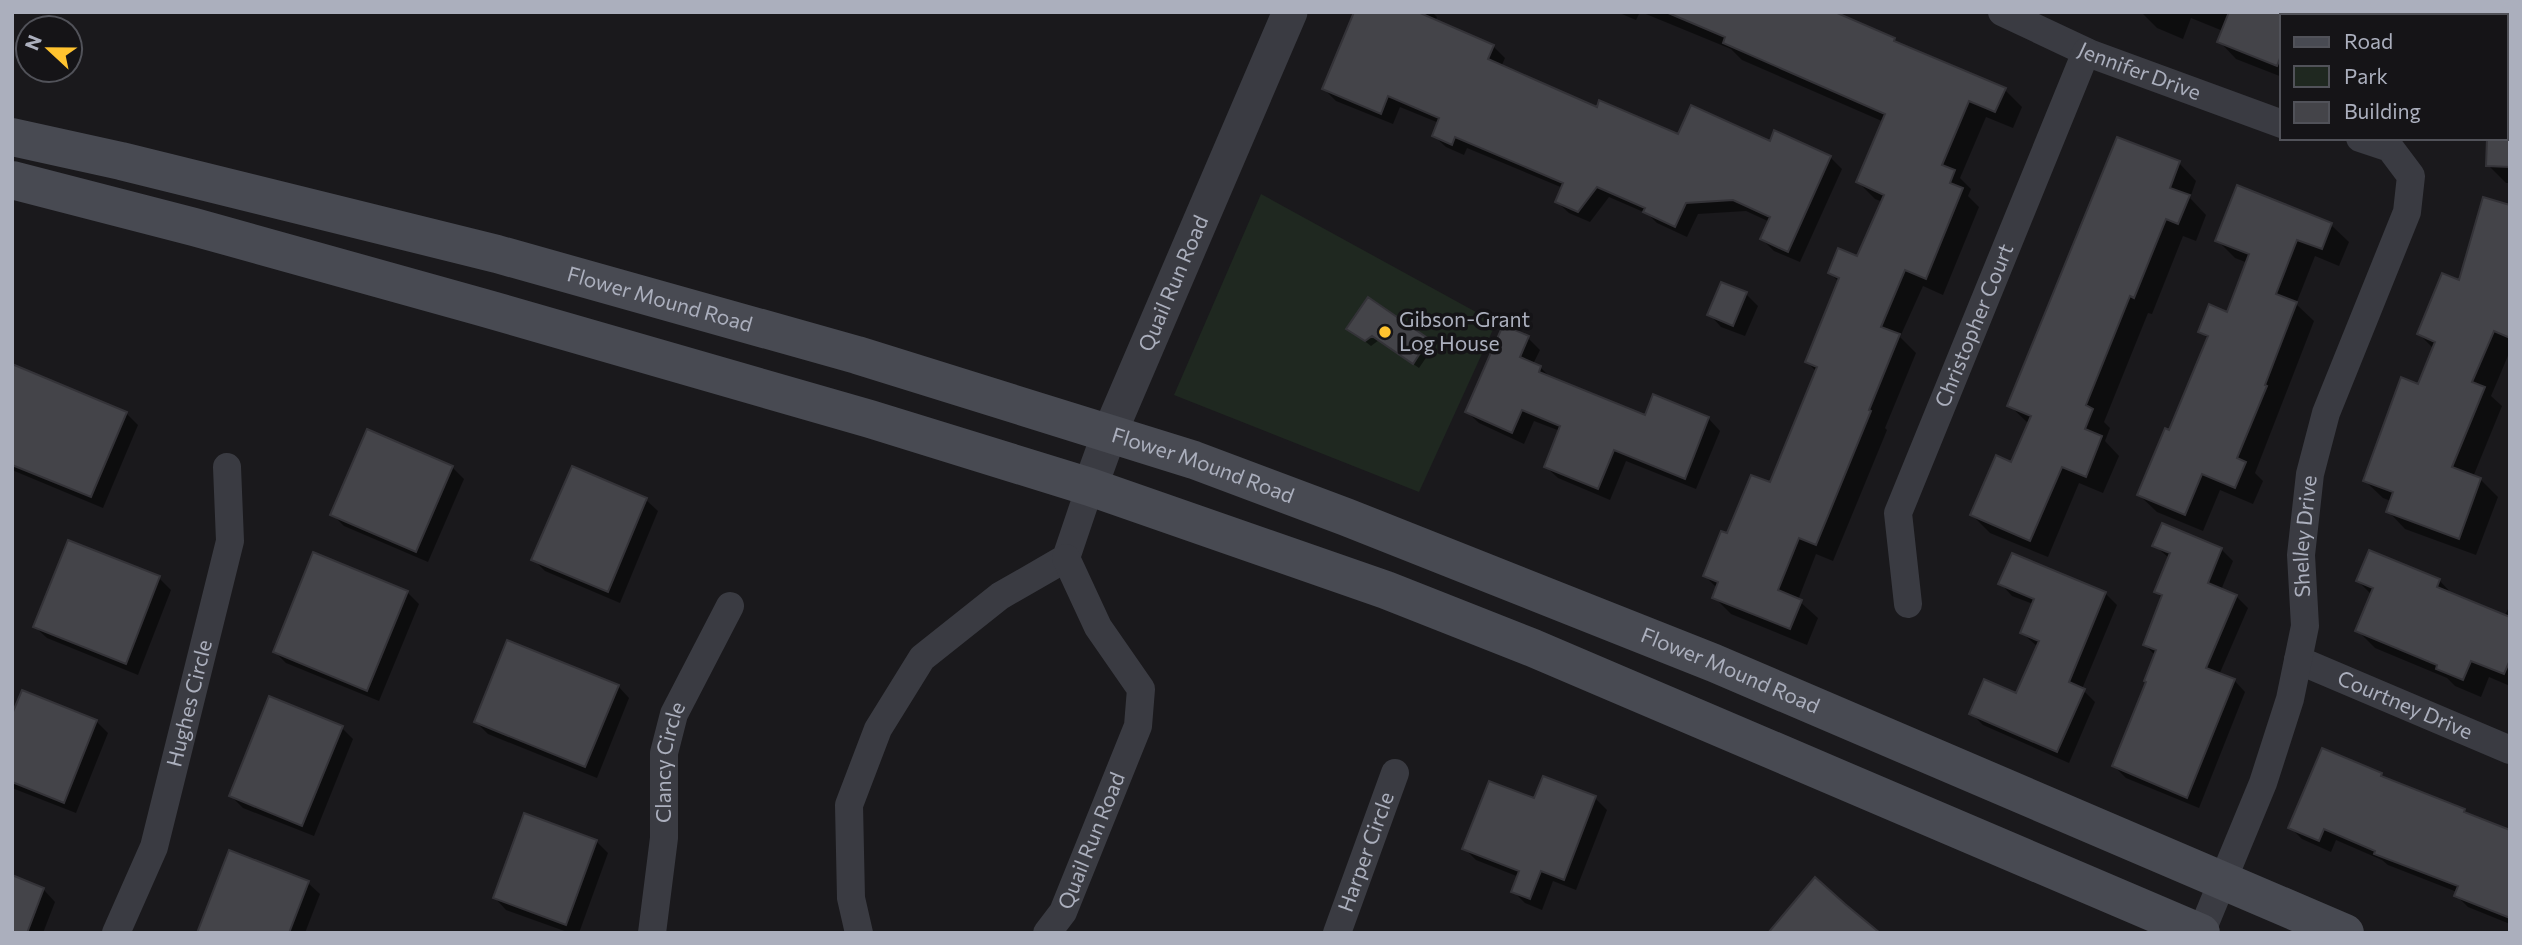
<svg xmlns="http://www.w3.org/2000/svg" width="2522" height="945" font-family="Commissioner,sans-serif">
  <style>
    .green { fill: #1f2820 }
    .shadow { fill: #0007 }
    .building { fill: #444449; stroke: #343338; stroke-width: 2 }
    .lines { fill: none; stroke-linecap: round; stroke-linejoin: round }
    .minor { stroke: #3a3b42; stroke-width: 28 }
    .tertiary { stroke: #3a3b42; stroke-width: 35 }
    .secondary { stroke: #484a52; stroke-width: 38 }
    .poi-dot { fill: #ffc32f; stroke: #151417; stroke-width: 2.5 }
    .labels { text-anchor: middle; stroke-width: 7; stroke-linejoin: round; paint-order: stroke }
    .street-label { font-size: 21px; fill: #abafbd; stroke: #151417 }
    .poi-label { font-size: 21px; fill: #abafbd; stroke: #151417; text-anchor: start }
  </style>
  <rect width="100%" height="100%" fill="#1a191c"/>
  <!-- green -->
  <path class="green" d="M1261,194l235,129 -77,169 -245,-97z"/>
  <!-- shadow -->
  <path class="shadow" d="M1355,12h77l5,5 -2,4 58,25 12,12 -4,9 97,42 81,27 92,7 59,14 12,12 -42,93 -26,-11 -12,-12 8,-17 -24,-11 -48,3 -11,23 -30,-14 -9,-9 -39,-17 -19,25 -21,-9 -12,-11 6,-14 -96,-40 -3,7 -18,-8 -12,-11 5,-13 -39,-16 -7,17 -57,-23 -12,-12z
    M1617,12h23l-4,8z
    M1641,12h189l64,28 7,6 104,44 17,17 -9,21 -27,-11 -26,61 11,11 -3,7 11,11 -36,88 -20,-9 -23,51 16,16 -31,75 2,2 -54,131 -17,-7 -18,46 20,18 -11,27 -76,-31 -17,-17 3,-9 -12,-12 23,-40 43,-51 46,-113 -10,-10 32,-80 -9,-9 28,-14 25,-57 -8,-3 -17,-17 26,-60 -142,-62 -11,-11z
    M2141,12h178l6,2 1,-2h43l9,4h-96v61l-46,-18 -17,-18 4,-10 -32,-13 -8,21 -26,-11z
    M2439,12h5l3,4h-12z
    M2458,12h30l3,4h-36z
    M2506,61l4,3v19l-4,3z
    M2506,95h4v88h-4l-18,-18 18,-27z
    M2179,163l17,18 -6,17 16,17 -10,26 -13,-5 -31,78 -4,-1 -44,109 6,6 -5,13 14,15 -16,37 -24,-10 -31,74 -58,-24 -18,-18 40,-51 17,-40 -20,-19z
    M2510,207v144l-19,45 11,10 -29,71 7,2 18,18 -22,58 -71,-26 -17,-18 3,-10 -8,-3 -18,-17 54,-94 15,-38 -15,-15 41,-52z
    M2331,225l18,17 -10,24 -24,-10 -19,48 18,17 -59,152 8,8 -10,23 -33,-14 -17,41 -46,-19 -18,-17 31,-63 38,-93 -8,-8 28,-17 20,-51 -13,-5 -18,-18z
    M1746,294l12,12 -13,30 -24,-9 -11,-12z
    M1368,299l66,47 -15,22 -40,-28 -8,6 -23,-18z
    M1504,327l24,11 12,12 -7,14 7,3 12,12 94,38 8,-20 55,22 11,12 -24,58 -70,-28 -16,39 -52,-22 -12,-11 14,-36 -26,-10 -10,23 -45,-21 -12,-11z
    M12,366l114,47 12,12 -35,83 -91,-38z
    M452,467l12,12 -36,83 -84,-36 -12,-12z
    M573,468l73,32 12,11 -38,92 -75,-32 -12,-12z
    M69,542l90,36 12,12 -33,85 -91,-37 -12,-11z
    M2154,545l67,4 12,12 -12,29 15,6 12,12 -29,67 15,5 11,12 -46,116 -73,-30 -12,-12 34,-83 8,-27 -11,-11 18,-46 -7,-7 13,-34z
    M2439,580l16,17 49,20 6,-12v81l-21,-9 -8,20 -26,-11 -8,-8 -72,-30 -18,-18 15,-35 -14,-14z
    M2001,584l104,9 12,12 -35,84 13,13 -26,61 -86,-38 -12,-12 46,-18 21,-48 -16,-14 11,-29 -21,-8z
    M407,592l12,12 -40,97 -93,-38 -11,-11z
    M618,686l11,12 -32,80 -109,-44 -12,-12z
    M12,719l84,2 12,12 -32,80 -64,-25z
    M342,728l11,11 -39,97 -71,-28 -12,-12z
    M2381,775l5,5 78,31 6,5 40,16v92l-42,-17 -12,-12 1,-3 -69,-27 -6,-5 -46,-20 -5,12 -29,-13 -12,-12z
    M1595,798l12,12 -31,80 -23,-9 -11,29 -17,-7 -12,-12 6,-14 -43,-17 -11,-11 70,-48z
    M596,841l12,12 -29,80h-9l-64,-23 -11,-12z
    M12,877l32,13 11,12 -12,31h-31z
    M308,883l12,11 -15,39h-107z"/>
  <!-- building -->
  <path class="building" d="M1354,12h64l76,33 -6,14 109,48 2,-7 79,34 13,-29 79,36 4,-11 57,26 -43,96 -28,-13 10,-22 -37,-17 -47,3 -11,24 -32,-15 2,-4 -48,-21 -19,25 -23,-10 8,-19 -108,-46 -3,8 -20,-9 7,-18 -51,-22 -7,18 -59,-25z
    M1666,12h169l60,26 -1,3 112,47 -11,24 -26,-11 -27,64 13,5 -5,13 13,5 -37,91 -21,-9 -24,57 19,7 -31,76 2,1 -55,134 -17,-7 -21,52 24,10 -12,29 -78,-31 6,-16 -15,-6 18,-45 6,2 24,-58 19,7 47,-115 -12,-5 34,-84 -11,-5 10,-25 19,8 27,-61 -28,-13 29,-68 -162,-71 2,-6z
    M2229,12h53v41l-5,13 -60,-24z
    M2117,137l63,24 -10,27 20,7 -12,29 -12,-5 -32,79 -4,-2 -44,109 7,4 -8,20 17,7 -16,41 -24,-10 -32,74 -60,-26 26,-60 15,7 20,-46 -24,-10z
    M2487,138h23v29l-24,-1z
    M2237,185l95,38 -10,26 -25,-9 -21,54 21,8 -32,83 2,1 -30,72 9,4 -11,26 -33,-14 -17,41 -48,-20 28,-67 4,2 39,-94 -10,-4 11,-28 18,8 22,-58 -34,-13z
    M2483,197l27,8v133l-16,-7 -22,51 13,5 -33,80 29,11 -22,61 -73,-27 7,-20 -30,-11 38,-104 17,7 17,-42 -18,-8 25,-61 17,7z
    M1721,282l26,10 -14,34 -26,-11z
    M1368,297l61,42 -16,25 -41,-28 -7,5 -19,-12z
    M1503,325l26,11 -9,21 21,9 -2,6 106,43 8,-21 56,23 -24,62 -71,-29 -16,39 -54,-22 16,-41 -38,-16 -10,23 -47,-21z
    M12,364l115,48 -36,85 -79,-32z
    M367,429l86,37 -37,86 -86,-37z
    M572,466l75,32 -39,94 -77,-32z
    M2162,523l60,25 -14,35 29,12 -31,73 29,11 -48,119 -75,-32 34,-84 -2,-1 12,-31 -13,-5 19,-50 -8,-3 16,-39 -18,-7z
    M68,540l92,36 -34,88 -93,-37z
    M2369,550l71,29 -3,8 73,30v43l-6,14 -33,-13 -8,19 -27,-11 1,-4 -82,-34 18,-43 -17,-7z
    M313,552l95,39 -41,100 -94,-39z
    M2012,553l94,39 -37,90 16,7 -28,63 -88,-38 15,-35 32,14 23,-52 -19,-8 14,-34 -36,-15z
    M507,640l112,45 -34,82 -111,-45z
    M22,690l75,30 -33,83 -52,-21v-68z
    M269,696l74,30 -41,100 -73,-30z
    M2322,748l60,25 -1,3 84,33 -1,3 46,18v88l-56,-22 4,-10 -84,-32 1,-3 -51,-22 -5,12 -31,-13z
    M1543,776l53,20 -32,84 -23,-9 -11,28 -19,-7 8,-21 -57,-22 27,-68 45,17z
    M524,813l73,27 -31,85 -73,-27z
    M229,850l80,31 -20,52h-92z
    M12,875l32,13 -17,45h-15z
    M1815,877l30,27 35,29h-112z"/>
  <g class="lines">
    <!-- minor -->
    <g class="minor">
      <path id="s1" d="M2002,12l89,42 191,70"/>
      <path id="s2" d="M1908,604l-10,-91 188,-461"/>
      <path id="s3" d="M2298,660l212,90"/>
      <path id="s4" d="M116,933l38,-86 76,-306 -3,-74"/>
      <path id="s5" d="M652,933l12,-95v-85l10,-39 56,-108"/>
      <path d="M859,933l-8,-35 -2,-93 29,-76 44,-71 78,-62 66,-38 24,-71"/>
      <path id="s6" d="M1047,933l16,-21 75,-186 3,-37 -43,-62 -32,-69"/>
      <path id="s7" d="M1337,933l58,-160"/>
      <path id="s8" d="M2201,933l62,-150 27,-84 15,-73 -4,-71 9,-81 16,-61 81,-201 4,-36 -21,-28 -30,-10"/>
    </g>
    <!-- tertiary -->
    <path class="tertiary" id="s9" d="M1090,487l20,-55 180,-420"/>
    <!-- secondary -->
    <g class="secondary">
      <path id="s10" d="M12,137l109,24 376,93 360,101 337,105 152,57 368,146 631,270"/>
      <path d="M12,180l182,47 287,80 389,112 220,68 296,103 147,58 668,285"/>
    </g>
  </g>
  <!-- markers -->
  <circle class="poi-dot" cx="1385" cy="332" r="7"/>
  <g class="labels">
    <!-- street labels -->
    <g class="street-label">
      <text dy="7" stroke="none"><textPath href="#s1" startOffset="150">Jennifer Drive</textPath></text>
      <text dy="7" stroke="none"><textPath href="#s9" startOffset="220">Quail Run Road</textPath></text>
      <text dy="7" stroke="none"><textPath href="#s10" startOffset="668">Flower Mound Road</textPath></text>
      <text dy="7" stroke="none"><textPath href="#s2" startOffset="294">Christopher Court</textPath></text>
      <text dy="7" stroke="none"><textPath href="#s10" startOffset="1236">Flower Mound Road</textPath></text>
      <text dy="7" stroke="none"><textPath href="#s8" startOffset="415">Shelley Drive</textPath></text>
      <text dy="7" stroke="none"><textPath href="#s10" startOffset="1802">Flower Mound Road</textPath></text>
      <text dy="7" stroke="none"><textPath href="#s4" startOffset="242">Hughes Circle</textPath></text>
      <text dy="7" stroke="none"><textPath href="#s3" startOffset="116">Courtney Drive</textPath></text>
      <text dy="7" stroke="none"><textPath href="#s5" startOffset="172">Clancy Circle</textPath></text>
      <text dy="7" stroke="none"><textPath href="#s6" startOffset="103">Quail Run Road</textPath></text>
      <text dy="7" stroke="none"><textPath href="#s7" startOffset="86">Harper Circle</textPath></text>
    </g>
    <!-- poi labels -->
    <g class="poi-label">
      <text x="1399" y="327">Gibson-Grant<tspan x="1399" dy="24">Log House</tspan></text>
    </g>
  </g>
  <!-- border -->
  <rect width="2522" height="945" fill="none" stroke="#abafbd" stroke-width="28"/>
  <!-- legend -->
  <rect x="2280" y="14" width="228" height="126" fill="#151417" stroke="#515259" stroke-width="2"/>
  <rect x="2294" y="37" width="35" height="10" fill="#484a52" stroke="#515259" stroke-width="2"/>
  <text x="2344" y="49" font-size="21" fill="#abafbd">Road</text>
  <rect x="2294" y="66" width="35" height="21" fill="#1f2820" stroke="#515259" stroke-width="2"/>
  <text x="2344" y="84" font-size="21" fill="#abafbd">Park</text>
  <rect x="2294" y="102" width="35" height="21" fill="#444449" stroke="#515259" stroke-width="2"/>
  <text x="2344" y="119" font-size="21" fill="#abafbd">Building</text>
  <!-- north arrow -->
  <g transform="translate(49 49) rotate(292)"><circle r="33" fill="#151417" stroke="#515259" stroke-width="2"/>
  <path d="M0-5L12 26L0 18L-12 26Z" fill="#ffc32f"/>
  <text y="-10" font-size="19" font-weight="bold" text-anchor="middle" fill="#abafbd">N</text>
  </g>
</svg>
